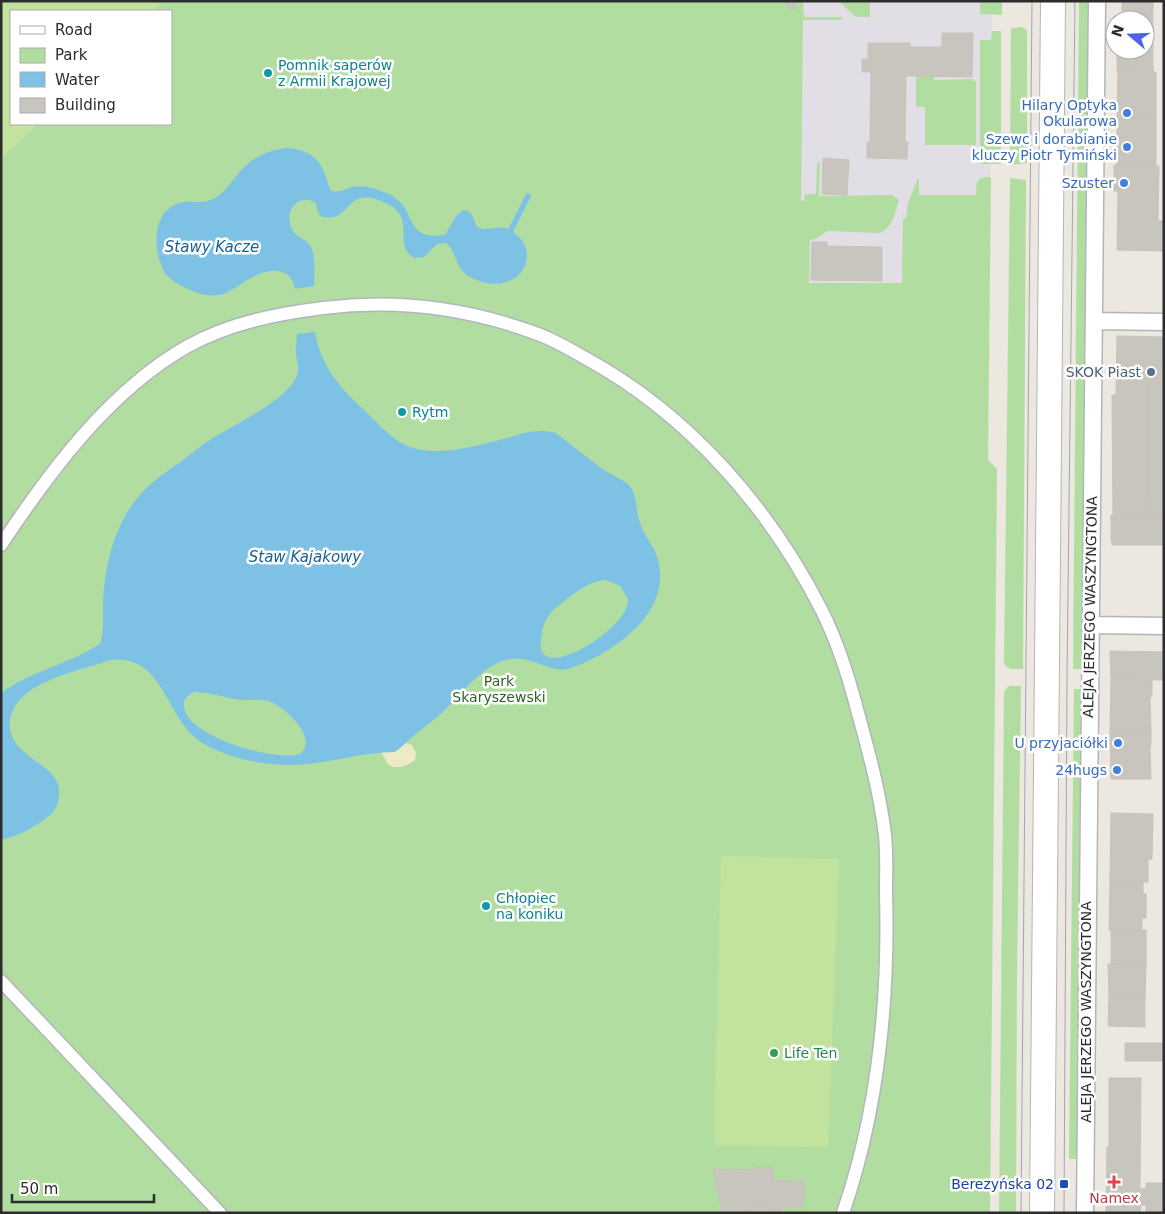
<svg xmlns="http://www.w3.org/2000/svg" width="1165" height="1214" font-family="'DejaVu Sans',sans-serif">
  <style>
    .industrial { fill: #e1dfe5 }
    .green { fill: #b2dda1 }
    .sand { fill: #eeeac6 }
    .pitch { fill: #c2e39e }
    .water { fill: #7dc2e4; fill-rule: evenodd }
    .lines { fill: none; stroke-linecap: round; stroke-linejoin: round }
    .stream { stroke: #7dc2e4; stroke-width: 5.5 }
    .building { fill: #c8c5be; stroke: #c7c3b9 }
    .pedestrian-casing { stroke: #b3b5be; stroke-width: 15 }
    .minor-casing { stroke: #b3b5be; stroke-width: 19 }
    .secondary-casing { stroke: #b3b5be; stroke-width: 26 }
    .pedestrian { stroke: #fff; stroke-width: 12 }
    .minor { stroke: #fff; stroke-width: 16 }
    .secondary { stroke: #fff; stroke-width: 24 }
    .tram { stroke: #a2a4b4; stroke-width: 1 }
    .culture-dot { fill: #0f9aa8; stroke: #fff; stroke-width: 2 }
    .shop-dot { fill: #3f7fe0; stroke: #fff; stroke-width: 2 }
    .service-dot { fill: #5c6f8a; stroke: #fff; stroke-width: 2 }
    .leisure-dot { fill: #2e9e5b; stroke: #fff; stroke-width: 2 }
    .health-dot { fill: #e0444e; stroke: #fff; stroke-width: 2 }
    .transit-dot { fill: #1a4fb4; stroke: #fff; stroke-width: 2 }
    .labels { text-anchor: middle; stroke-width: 5; stroke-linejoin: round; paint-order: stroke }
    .culture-label { font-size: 14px; fill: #0d838f; stroke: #fff; text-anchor: start }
    .shop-label { font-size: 14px; fill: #366cbe; stroke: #fff; text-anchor: end }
    .service-label { font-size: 14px; fill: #4e5e75; stroke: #fff; text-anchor: end }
    .street-label { font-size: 14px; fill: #2c2c2c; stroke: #fff }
    .park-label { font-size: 14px; fill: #2b6322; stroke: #fff }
    .leisure-label { font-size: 14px; fill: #27864d; stroke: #fff; text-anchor: start }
    .transit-label { font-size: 14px; fill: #164399; stroke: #fff; text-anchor: end }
    .health-label { font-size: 14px; fill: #be3a42; stroke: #fff }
    .water-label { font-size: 15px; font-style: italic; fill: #1a6191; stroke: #fff }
  </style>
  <rect width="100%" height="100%" fill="#ece7df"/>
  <!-- industrial -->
  <path class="industrial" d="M803,1h189l-2,208 -84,86 -106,-1z"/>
  <!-- green -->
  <path class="green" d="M162,1h641l1,16h39l-2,3h-38l-2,181h3l1,-7h11l1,-31h3l-1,33 73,-1 7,5c-4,13 -6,27 -19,33l-52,-2 -13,8 -5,1 -1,43h93l1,-64 3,-1 2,-15 9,-23 2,-1v16h57c1,-13 -2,-18 15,-18l-3,283 9,9 -7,744h-989v-1055l36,-34h134v-113h-19z
    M838,1h32v16h-14z
    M980,1h22v14l-22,-1z
    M1079,1h10l-8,668h-8z
    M1021,27l6,3v133l-17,2 1,-137z
    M992,31h9v133h-21v-124h11z
    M916,76h18v4l39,-1v2h3v64h-51v-38h-9z
    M1010,178l16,2 -3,489h-13l-6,-5z
    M1009,686h12l-4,283 -1,244h-17l5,-522z
    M1074,689h7l-4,470h-8z"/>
  <!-- sand -->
  <path class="sand" d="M405,743l7,2 4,8 -1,7c-6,4 -9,6 -16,7 -13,1 -11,-5 -18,-15h14z"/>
  <!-- pitch -->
  <path class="pitch" d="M1,1h161l-10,10h-141v113h26l-36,34z
    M721,856l118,3 -11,288 -114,-2z"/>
  <!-- water -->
  <path class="water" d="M287,148c29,2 36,16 43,42 9,4 14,-1 23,-3 10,-3 28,3 38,8 27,15 12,46 54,40l11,-19 7,-6c11,1 10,9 14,17 11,6 22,-4 33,3 38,22 7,72 -40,47 -16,-9 -13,-26 -24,-34l-9,1 -13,13 -10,1c-24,-15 9,-45 -39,-59 -31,-9 -25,26 -55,17l-3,-6 -1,-7c-18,-11 -33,9 -24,26 4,9 14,9 19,18 5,11 3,27 3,39l-19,3c-2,-9 -5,-14 -13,-17 -22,-7 -40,15 -59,22 -7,2 -15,2 -22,0 -11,-3 -30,-12 -36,-21 -14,-23 -13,-68 20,-71 9,-1 18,2 26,-2 10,-4 16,-12 22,-20 15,-20 29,-29 54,-32z
    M315,332c6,33 22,53 47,76 15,14 31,34 51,40 28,8 63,-2 90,-9 20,-5 32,-11 53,-6 16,12 31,25 48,37 9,6 22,10 28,19 5,10 4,23 8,34 4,13 15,24 18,37 14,53 -44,93 -87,108 -24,8 -43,-20 -73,-5 -21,9 -35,30 -51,45 -12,12 -26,21 -38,32 -5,4 -9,9 -15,12 -29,0 -57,9 -86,12 -32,4 -77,-4 -104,-20 -40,-23 -37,-90 -94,-84 -25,9 -53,14 -76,28 -22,13 -34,39 -14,60 13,15 42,23 39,48 0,7 -4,15 -10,20 -14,11 -30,20 -48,24v-147c30,-22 68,-29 99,-49 4,-13 3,-25 3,-38 1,-37 9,-73 31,-104 13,-18 33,-31 52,-44 8,-6 15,-13 24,-18 21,-14 79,-40 87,-65 3,-8 -1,-14 -1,-22 -1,-6 1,-13 1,-19zM606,580l14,6 8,13c2,30 -94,88 -87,41 1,-12 4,-22 13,-31 15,-11 32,-28 52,-29zM194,692c16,0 31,6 46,8 11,1 20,-2 31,2 15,6 48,37 29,52 -25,8 -114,-17 -116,-48 -1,-7 4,-11 10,-14z"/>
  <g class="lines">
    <!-- stream -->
    <path class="stream" d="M511,230l17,-34"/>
  </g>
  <!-- building -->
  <path class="building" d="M786.5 5a4.5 4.5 0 1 1 9 0a4.5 4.5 0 1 1-9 0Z
    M1153,1v71l-36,-1v-21h28v-30h-27v-5h4v-13z
    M942,33h31l-1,44 -66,-1 -1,66h3l-1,17 -40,-1v-16h3l1,-83h-3v-16h42v4h32z
    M862,59h9v13h-9z
    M1118,71l38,1v47l-39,-1z
    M1117,118l39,1v47h-39z
    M823,158l26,2 -2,35 -25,-1z
    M1114,165l45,1 -1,55h6v30l-47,-1 1,-59h-4z
    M812,242h15v4l55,1v34l-71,-1z
    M1117,336l47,1v28h-15l-2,149 -34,1 -1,-120h4z
    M1149,365h15v150l-17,-1z
    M1147,514l17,1v30h-52v-5h-1v-25z
    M1110,651l54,1v28l-53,-1z
    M1111,679l41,1v16l-2,1 1,32h-41z
    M1110,729h41v16h-1l1,34h-40z
    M1111,813l42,1 -1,45h-4v23l-38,-1z
    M1110,881l33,1v12h3v24h-4v12h-33z
    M1111,929l35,1v35l-35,-1z
    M1108,964l38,1 -1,33 -36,-1z
    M1109,997l36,1v29l-37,-1z
    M1125,1043h39v18h-39z
    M1109,1078h32l-1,111h6v-6h18v30h-18v-8h-5l-1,8h-34l1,-66h2z
    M758,1167h15v13l31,1 -1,27 -54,-1v6h-27l-9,-44 45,1z
    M749,1207l33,1 -1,5h-32z"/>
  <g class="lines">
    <defs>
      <path id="pedestrian" d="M1,545c49,-74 109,-155 187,-199 42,-23 88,-32 135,-38 72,-9 144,0 212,25 18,6 36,17 52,26 102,56 183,149 235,252 16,32 27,67 36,102 11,40 22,80 27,122 2,19 1,39 1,58 3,107 -8,218 -43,320
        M1,981l219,232"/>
      <path id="minor" d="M1094,321l70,1
        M1091,625l73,1
        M1085,1213l12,-1212"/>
      <path id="secondary" d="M1042,1213l11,-1212"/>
    </defs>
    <!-- pedestrian casing -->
    <use href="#pedestrian" class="pedestrian-casing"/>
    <!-- minor casing -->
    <use href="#minor" class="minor-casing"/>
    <!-- secondary casing -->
    <use href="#secondary" class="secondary-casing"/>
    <!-- pedestrian -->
    <use href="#pedestrian" class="pedestrian"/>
    <!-- minor -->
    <use href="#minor" class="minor"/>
    <!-- secondary -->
    <use href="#secondary" class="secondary"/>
    <!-- tram -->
    <path class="tram" d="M1021,1213l11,-1212
      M1064,1213l3,-536 8,-676"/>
  </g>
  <!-- markers -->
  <g class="culture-dot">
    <circle cx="268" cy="73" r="5"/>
    <circle cx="402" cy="412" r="5"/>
    <circle cx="486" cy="906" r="5"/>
  </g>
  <g class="shop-dot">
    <circle cx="1127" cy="113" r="5"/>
    <circle cx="1127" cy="147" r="5"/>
    <circle cx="1124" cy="183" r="5"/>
    <circle cx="1118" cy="743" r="5"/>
    <circle cx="1117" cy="770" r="5"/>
  </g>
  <circle class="service-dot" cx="1151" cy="372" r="5"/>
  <circle class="leisure-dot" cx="774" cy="1053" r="5"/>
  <path class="health-dot" d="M1111.5 1174.5h5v5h5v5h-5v5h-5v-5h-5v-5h5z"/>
  <rect class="transit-dot" x="1059" y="1179" width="10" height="10" rx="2.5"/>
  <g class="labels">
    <!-- culture labels -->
    <g class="culture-label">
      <text x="278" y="70">Pomnik saperów<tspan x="278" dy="16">z Armii Krajowej</tspan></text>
      <text x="412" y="417">Rytm</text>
      <text x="496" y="903">Chłopiec<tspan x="496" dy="16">na koniku</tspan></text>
    </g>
    <!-- shop labels -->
    <g class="shop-label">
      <text x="1117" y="110">Hilary Optyka<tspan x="1117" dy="16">Okularowa</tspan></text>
      <text x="1117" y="144">Szewc i dorabianie<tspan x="1117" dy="16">kluczy Piotr Tymiński</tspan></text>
      <text x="1114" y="188">Szuster</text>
      <text x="1108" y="748">U przyjaciółki</text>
      <text x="1107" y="775">24hugs</text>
    </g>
    <!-- service labels -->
    <g class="service-label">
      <text x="1141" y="377">SKOK Piast</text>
    </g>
    <!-- street labels -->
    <g class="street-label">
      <text transform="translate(1090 607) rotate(-89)" y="5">ALEJA JERZEGO WASZYNGTONA</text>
      <text transform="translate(1086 1012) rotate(-90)" y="5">ALEJA JERZEGO WASZYNGTONA</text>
    </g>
    <!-- park labels -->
    <g class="park-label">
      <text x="499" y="686">Park<tspan x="499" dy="16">Skaryszewski</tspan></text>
    </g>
    <!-- leisure labels -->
    <g class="leisure-label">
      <text x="784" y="1058">Life Ten</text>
    </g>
    <!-- transit labels -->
    <g class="transit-label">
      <text x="1054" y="1189">Berezyńska 02</text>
    </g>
    <!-- health labels -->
    <g class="health-label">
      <text x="1114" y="1203">Namex</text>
    </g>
    <!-- water labels -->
    <g class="water-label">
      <text x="212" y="252">Stawy Kacze</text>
      <text x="305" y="562">Staw Kajakowy</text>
    </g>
  </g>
  <!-- border -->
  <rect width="1165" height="1214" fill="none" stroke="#2c2c2c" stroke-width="5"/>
  <!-- legend -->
  <rect x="10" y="10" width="162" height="115" fill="#ffffff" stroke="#ababab"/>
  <rect x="20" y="26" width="25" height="8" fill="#ffffff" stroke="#ababab"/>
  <text x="55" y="35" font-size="15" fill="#2c2c2c">Road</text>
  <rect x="20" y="48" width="25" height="15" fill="#b2dda1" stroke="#ababab"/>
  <text x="55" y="60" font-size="15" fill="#2c2c2c">Park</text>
  <rect x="20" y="72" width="25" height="15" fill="#7dc2e4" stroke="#ababab"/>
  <text x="55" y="85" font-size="15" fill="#2c2c2c">Water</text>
  <rect x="20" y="98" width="25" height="15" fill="#c8c5be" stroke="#ababab"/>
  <text x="55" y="110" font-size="15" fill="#2c2c2c">Building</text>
  <!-- north arrow -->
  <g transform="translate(1130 35) rotate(289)"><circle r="24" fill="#ffffff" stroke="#ababab"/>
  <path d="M0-4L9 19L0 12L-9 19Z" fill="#4f63e9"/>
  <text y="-8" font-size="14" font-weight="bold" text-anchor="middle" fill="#2c2c2c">N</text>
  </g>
  <!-- scale -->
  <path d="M12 1194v8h142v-8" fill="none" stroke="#2c2c2c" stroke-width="2.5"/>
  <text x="20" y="1194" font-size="15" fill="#2c2c2c" stroke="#ffffff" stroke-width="4" paint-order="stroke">50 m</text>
</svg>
